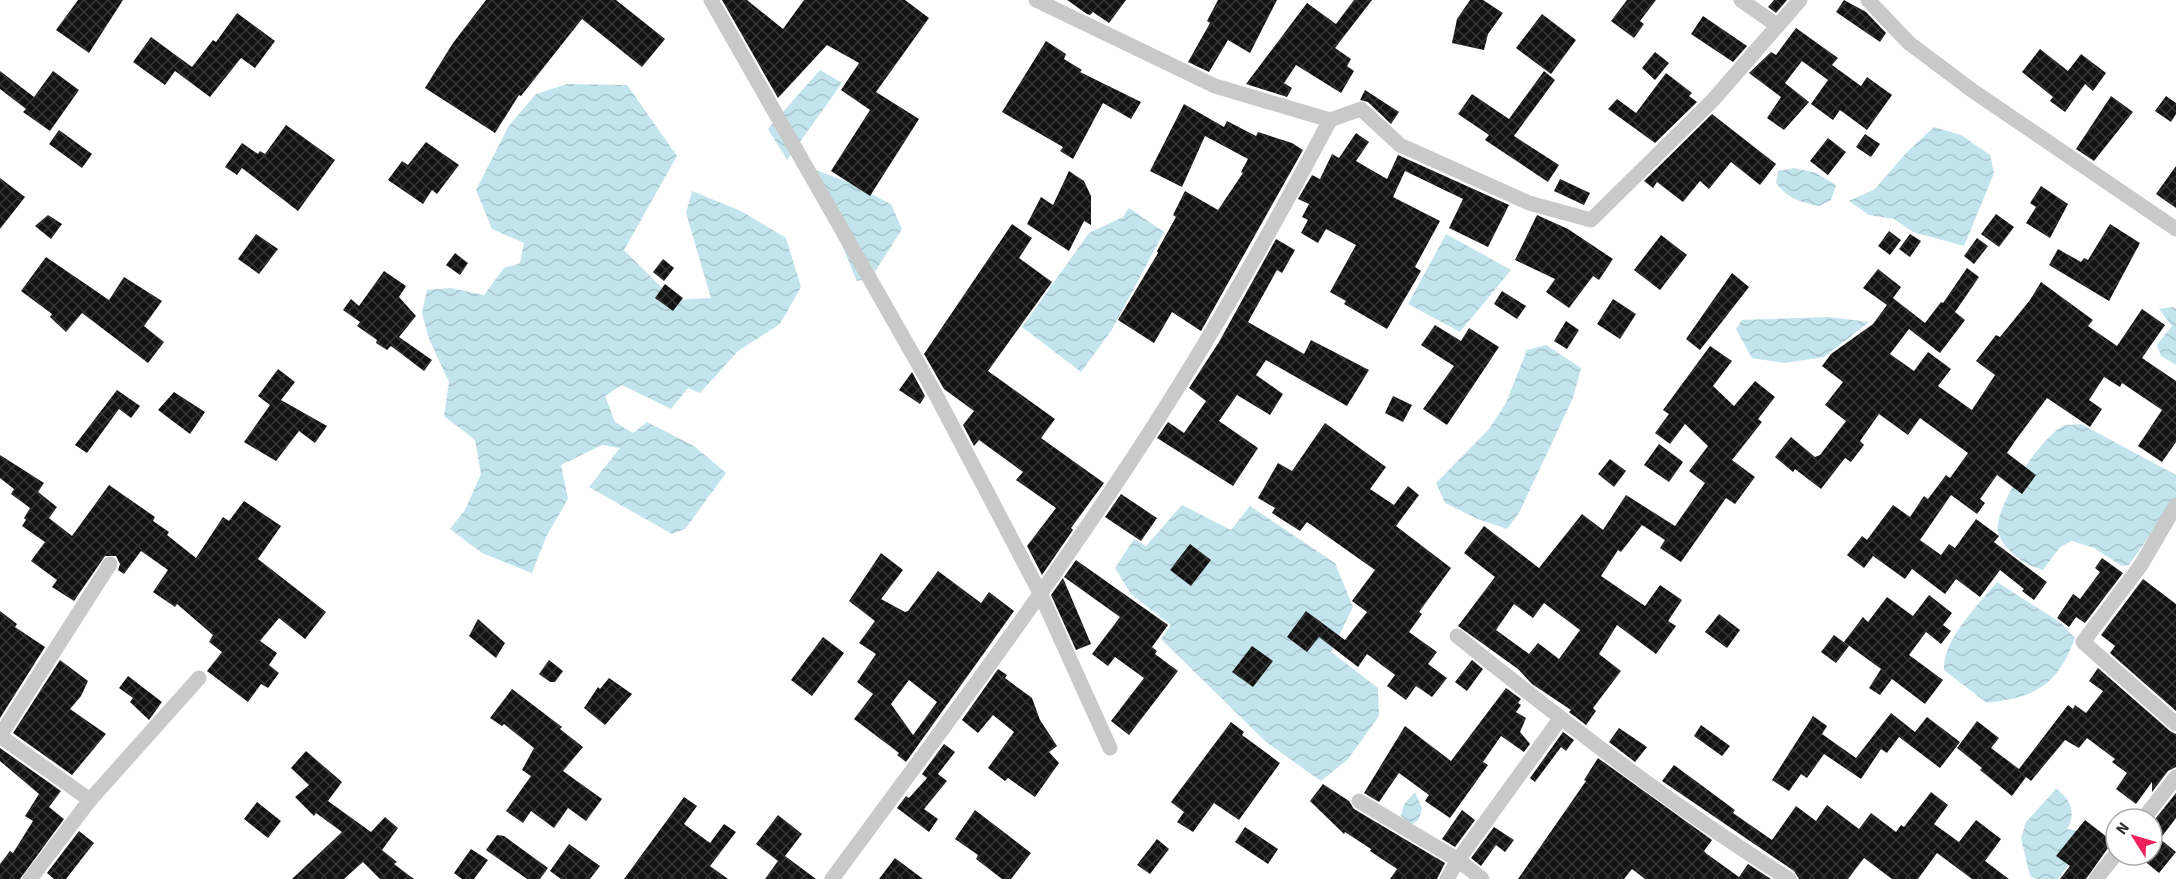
<svg xmlns="http://www.w3.org/2000/svg" width="2176" height="879" font-family="'Source Sans 3',sans-serif">
  <style>
    .water { fill: url(#water-waves) }
    .building { fill: url(#building-cross-hatch); fill-rule: evenodd }
    .lines { fill: none; stroke-linecap: round; stroke-linejoin: round }
    .minor { stroke: #c9c9c9; stroke-width: 15 }
  </style>
  <defs>
    <pattern id="water-waves" width="16" height="10" patternUnits="userSpaceOnUse" patternTransform="scale(1.5)"><rect width="16" height="10" fill="#c2e4ec"/><path d="M0 5q4-4 8 0t8 0" fill="none" stroke="#a7c4cb"/></pattern>
    <pattern id="building-cross-hatch" width="8" height="8" patternUnits="userSpaceOnUse" patternTransform="scale(1.5)"><rect width="8" height="8" fill="#131313"/><path d="M0 0l8 8M0 8l8-8" fill="none" stroke="#363636"/></pattern>
  </defs>
  <rect width="100%" height="100%" fill="#fff"/>
  <!-- water -->
  <path class="water" d="M820,70l22,13 -55,77 -19,-31z
    M567,84l60,1 50,71 -53,94 50,50 37,-2 -25,-85 6,-22 49,20 45,27 15,49 -21,37 -42,27 -38,42 -12,-5 -17,21 -49,-24 -17,11 10,26 18,11 14,-11 47,24 32,27 -41,56 -13,5 -83,-47 31,-39 -18,-3 -41,20 7,34 -22,38 -14,36 -50,-20 -32,-24 15,-19 16,-36 -6,-34 -31,-24 5,-34 -20,-43 -7,-26 5,-23 24,-2 33,7 20,-27 16,-5 4,-20 -32,-14 -16,-39 32,-63 28,-33z
    M1934,127l27,8 29,20 4,18 -30,73 -51,-14 -19,-13 -25,-4 -20,-14 26,-12 31,-36z
    M1794,168l22,5 20,12 -5,15 -12,6c-18,-3 -32,-8 -43,-23l2,-12z
    M816,170l34,13 41,21 11,25 -31,49 -14,3 -19,-45 -28,-47 -3,-14z
    M1129,208l35,24 -53,99 -30,41 -59,-45 67,-94 34,-16z
    M1446,234l65,36 -51,62 -52,-28z
    M2172,307l4,2v56l-15,-9 -4,-11 15,-19 -13,-17z
    M1829,317l40,5 -45,35 -39,6 -33,-5 -16,-29 6,-9z
    M1546,345l35,23 -8,30 -54,115 -12,16 -29,-10 -33,-16 -9,-20 53,-54 17,-26 21,-53z
    M2081,424l95,51v23l-47,67 -7,1 -28,-18 -22,-7 -12,6 -17,23c-17,-4 -40,-20 -45,-38 -5,-24 43,-95 65,-106 4,-2 13,-1 18,-2z
    M1182,505l49,25 19,-24 85,57 18,44 -22,45 47,36 1,28 -31,43 -27,22 -55,-39 -105,-103 10,-14 -40,-31 -16,-26 19,-29 12,7z
    M1997,582l64,41 14,15c-18,48 -39,59 -88,65l-43,-33c-2,-30 35,-66 53,-88z
    M2056,789c14,9 21,24 11,40l13,3 -10,31 -12,16h-22l-6,-3 -9,-38 5,-16z
    M1415,792l7,16 -3,11 -9,7 -9,-10 3,-12z"/>
  <!-- building -->
  <path class="building" d="M78,0h45l-34,53 -33,-23z
    M486,0h130l49,39 -23,28 -60,-48 -61,77 -2,-1 -24,38 -70,-45 28,-45z
    M722,0h25l36,29 21,-29h101l24,18 -53,74 43,27 -49,77 -39,-25 39,-61 -29,-20 18,-27 -32,-18 -49,53z
    M1067,0h59l-17,23 -16,-11 -3,3 -3,-1z
    M1218,0h59l-27,53 -22,-13 -19,32 -21,-10 22,-39 -3,-2z
    M1354,0h18l-37,48 16,11 -4,7 7,5 -13,22 -45,-28 -12,18 8,5 -5,9 -41,-13 61,-81 29,21z
    M1470,0h13l20,13 -15,21 -4,16 -32,-7 5,-24z
    M1627,0h29l-16,21 4,3 -10,14 -23,-17z
    M1774,0h13l-11,13 -8,-6z
    M1844,0l22,12 20,21 -6,9 -44,-30z
    M237,13l38,28 -20,27 -14,-10 -31,39 -35,-26 -10,14 -32,-23 18,-25 41,30 21,-27 3,2z
    M1542,14l34,26 -25,34 -35,-26z
    M1703,16l44,30 -14,16 -42,-28z
    M1796,28l42,30 -6,7 29,21 6,-9 25,18 -25,35 -27,-20 -7,10 -22,-16 17,-24 -26,-19 -17,22 24,19 -25,28 -17,-12 14,-21 -32,-24 22,-21 5,3z
    M1046,41l20,13 -2,5 18,11 -2,2 61,30 -10,17 -28,-16 -30,56 -13,-8 3,-4 -61,-35z
    M2040,49l28,22 13,-17 25,19 -13,18 -8,-7 -20,28 -15,-11 3,-4 -31,-25z
    M1655,52l14,11 -14,17 -13,-12z
    M0,71l34,26 19,-26 26,19 -29,41 -27,-19 3,-3 -26,-20z
    M1544,71l11,9 -41,56 45,29 -11,17 -63,-42 4,-5 -31,-21 14,-20 37,25z
    M1666,73l26,20 -3,3 8,6 -42,41 -47,-34 9,-10 19,14z
    M1365,90l34,22 -8,12 -23,-22 -8,-2z
    M2111,96l22,16 -39,49 -18,-12z
    M2166,96l10,7v11l-5,8 -16,-11z
    M1184,104l40,23 3,-6 29,15 2,-4 34,11 11,7 -102,181 -29,-19 -18,31 -36,-23 40,-67 -1,-2 19,-34 -3,-2 12,-24 33,19 25,-37 -2,-1 7,-13 -43,-23 -23,51 -32,-16z
    M1712,114l64,50 -16,21 -29,-23 -22,27 -9,-8 -17,21 -26,-20 -4,6 -9,-7z
    M286,125l49,35 -37,51 -56,-43 -5,7 -12,-8 17,-24 16,11 2,-3 5,3z
    M59,130l33,24 -10,14 -33,-24z
    M1356,133l13,9 -13,19 31,18 11,-24 111,50 -21,42 -39,-19 14,-29 -58,-28 -12,26 47,24 -25,46 6,4 -34,58 -43,-25 2,-3 -16,-9 26,-47 -30,-16 -8,14 -17,-10 7,-13 -6,-3 7,-13 -11,-5 14,-24 8,4 12,-25 7,4z
    M1865,134l15,10 -9,13 -15,-10z
    M1828,138l18,14 -18,23 -18,-14z
    M426,142l33,23 -22,29 -5,-4 -9,14 -35,-24 14,-19 6,4z
    M2176,166v42l-20,-14z
    M1069,171l15,10 7,15v29l-7,-4 -15,30 -42,-27 14,-27 12,8z
    M0,178l25,19 -25,32z
    M1560,179l30,14 -6,12 -30,-14z
    M2041,186l27,18 -18,34 -24,-15 10,-16 -6,-4z
    M1996,214l18,13 -15,20 -18,-13z
    M48,215l14,9 -11,15 -16,-13z
    M1537,215l31,14 45,30 -14,21 -6,-4 -24,32 -23,-16 9,-13 -40,-19z
    M1012,224l20,14 -13,20 33,24 -64,89 67,48 -14,19 63,45 -33,45 2,2 -31,45 -15,-29 29,-38 -40,-28 7,-8 -44,-32 -5,6 -11,-21 11,-14 -30,-22 -20,-35z
    M2110,224l30,19 -31,58 -60,-36 9,-16 23,13 3,-4 4,2z
    M1889,231l12,9 -11,15 -12,-9z
    M256,234l22,15 -19,25 -21,-15z
    M1910,234l11,7 -11,16 -11,-8z
    M1661,235l26,20 -27,35 -26,-20z
    M1977,238l11,8 -14,18 -10,-8z
    M1276,239l19,11 -13,23 -5,-3 -29,52 56,32 7,-14 58,30 -22,36 -81,-46 -10,15 27,19 -13,21 -33,-20 -18,26 39,27 -25,38 -76,-48 11,-16 16,11 22,-32 -17,-13 30,-46z
    M455,253l13,10 -8,12 -14,-10z
    M46,257l63,43 15,-23 38,24 -18,25 20,16 -16,21 -66,-50 -16,19 -16,-15 2,-3 -31,-23z
    M663,259l11,9 -10,13 -11,-9z
    M1967,268l12,9 -24,35 10,8 -25,33 -31,-24 -19,25 24,17 14,-19 23,17 -13,17 34,24 23,-35 -19,-14 20,-26 4,2 30,-37 11,-18 52,38 -5,6 29,20 25,-37 23,16 -23,33 34,23v61l-14,20 -24,-16 24,-36 -40,-27 -2,4 -16,-10 -15,23 13,9 -12,18 -43,-29 -32,43 -8,12 29,22 -14,19 -25,-19 -17,24 5,4 -8,11 -26,-19 -31,45 21,15 8,-11 6,4 21,-29 23,17 -5,6 53,40 -13,18 -12,-9 2,-2 -24,-19 -20,27 -24,-18 -11,15 -33,-25 -7,10 -32,-23 -9,12 -17,-13 15,-19 5,4 26,-35 17,12 14,-21 4,3 18,-24 4,3 18,-25 -48,-35 -12,17 -29,-21 -19,27 4,4 -13,17 -6,-4 -24,31 -26,-20 -2,3 -18,-15 16,-20 24,20 5,-2 26,-34 -21,-16 18,-23 -21,-16 9,-12 42,-30 14,-19 -24,-17 15,-19 23,18 -8,11 32,25 16,-21 2,1z
    M384,271l22,15 -7,11 17,19 -17,21 33,23 -8,11 -33,-25 -4,4 -11,-7 1,-3 -20,-14 3,-4 -17,-12 8,-11 8,7z
    M1732,273l17,14 -49,63 -14,-11z
    M665,284l18,14 -10,13 -18,-13z
    M1502,291l24,15 -9,13 -23,-15z
    M1613,299l23,15 -16,25 -23,-15z
    M1566,321l13,9 -12,19 -13,-8z
    M1435,325l26,16 8,-13 30,19 -52,78 -24,-16 31,-43 -33,-21z
    M1710,346l22,15 -19,25 21,20 21,-25 20,16 -17,22 4,3 -30,38 23,17 -20,27 -9,-6 -45,64 -21,-14 5,-8 -23,-15 -21,27 -3,-2 -17,26 44,30 15,-21 22,15 -14,21 8,5 -20,28 -39,-29 -18,29 22,17 -28,37 3,3 -10,14 -17,-13 2,-2 -39,-26 -14,-15 -60,-43 37,-49 -31,-24 20,-27 55,42 43,-54 21,16 23,-35 49,31 30,-43 -16,-12 19,-25 -23,-22 -15,20 -15,-11 14,-19 -6,-4zM1544,603l36,27 -21,29 -21,-16 -9,11 -33,-24 18,-26 19,14z
    M278,369l17,13 -14,18 46,26 -12,17 -16,-12 -23,30 -32,-19 26,-37 -12,-9z
    M912,372l13,24 -5,8 -21,-14z
    M117,390l23,16 -9,12 -12,-9 -32,44 -12,-8z
    M174,392l31,20 -15,22 -32,-24z
    M1393,396l19,9 -9,17 -18,-9z
    M1325,423l61,44 -16,22 24,16 14,-19 11,9 -23,31 55,42 -32,44 3,2 -13,18 28,20 -9,12 19,14 -15,19 -16,-11 -10,14 -19,-14 8,-11 -28,-21 -9,13 -39,-30 -12,15 -20,-15 19,-26 39,29 22,-28 -15,-11 23,-31 -68,-48 -7,9 -28,-18 3,-5 -17,-10 20,-35 14,8z
    M1659,444l24,18 -14,20 -25,-17z
    M0,455l44,28 -6,9 19,15 -8,11 23,18 37,-51 46,32 -2,4 16,11 -2,3 29,23 27,-41 6,4 15,-20 37,25 -23,33 68,53 -21,27 -26,-21 -19,23 17,12 -8,12 10,8 -11,15 -7,-4 -13,18 -41,-31 15,-19 -13,-10 4,-7 -36,-31 -2,3 -22,-15 15,-22 -27,-19 -17,23 -6,-4 2,-6 -4,-8h-11l-31,45 -22,-14 5,-7 -26,-19 14,-19 -23,-16 4,-6 -2,-2 6,-10 -19,-14 3,-5 -14,-11z
    M1610,459l16,12 -12,16 -16,-13z
    M1121,494l36,24 -16,23 -36,-24z
    M1190,544l21,16 -20,26 -21,-16z
    M881,553l22,17 -22,29 24,13 3,-1 30,-40 43,32 8,-11 25,19 -108,151 -9,-7 2,-2 -45,-34 19,-25 -16,-12 19,-28 -17,-11 16,-22 -26,-20zM909,680l28,22 -24,33 -22,-31z
    M2102,558l21,15 -38,50 -9,-6 -7,10 -12,-9 16,-24 7,5 20,-27 -5,-4z
    M1076,560l92,65 -16,22 5,4 -2,3 23,17 -49,64 -18,-14 33,-43 -29,-21 -7,9 -16,-12 28,-37 -56,-40z
    M1063,578l28,66 -15,6 -25,-55z
    M2143,579l33,25v107l-66,-58 5,-7 -14,-11z
    M1929,595l23,18 -9,12 8,6 -10,13 -15,-12 -17,23 34,25 -18,24 -33,-25 -12,16 -11,-7 12,-19 -37,-27 19,-25 5,5 19,-25 26,19z
    M0,611l17,13 -2,3 30,20 -45,71z
    M1719,614l21,16 -13,18 -22,-16z
    M478,619l27,24 -9,15 -27,-22z
    M1834,635l15,11 -13,17 -15,-11z
    M823,637l21,16 -32,43 -21,-16z
    M1252,646l21,15 -20,26 -21,-15z
    M60,660l28,21 -7,15 -11,13 36,25 -34,41 -59,-42z
    M549,660l14,11 -8,11h-5l-11,-8z
    M1472,660l11,9 -16,22 -12,-9z
    M2098,668l72,63 6,3v33l-8,4 -16,21v-10l-16,22 -20,-15 11,-16 -15,-11 3,-3 -28,-21 -8,10 -14,-8 -34,41 -5,-4 -14,19 -32,-26 2,-2 -25,-20 20,-27 22,17 -8,10 28,21 49,-64 5,4 2,-4 11,8 17,-22 -14,-10z
    M998,669l9,6 -2,3 27,20 8,22 17,26 -8,6 10,11 -24,34 -27,-19 -3,3 -17,-13 26,-36 -21,-17 -15,18 -16,-13z
    M128,676l34,26 -13,18 -19,-18 3,-4 -14,-10z
    M609,678l23,16 -27,31 -21,-17 14,-21 2,2z
    M1506,688l15,11 -3,4 3,2 -5,7 10,6 -6,14 10,12 -6,8 -23,-16 -18,26 5,3 -38,53 -25,-17 4,-6 -30,-22 -20,29 -15,-9 41,-67 46,35z
    M512,689l50,38 -2,2 23,18 -20,24 39,28 -16,22 -18,-13 -14,20 -23,-17 -8,12 -17,-12 25,-35 -9,-6 12,-22 -30,-24 -2,2 -12,-8z
    M1891,713l24,19 12,-15 33,25 -20,26 -41,-31 -12,16 -6,-4 -20,30 -37,-25 -17,24 -6,-4 -12,17 -17,-11 41,-64 14,10 -5,8 34,24z
    M1231,722l13,10 -2,3 38,28 -41,57 -25,-17 -21,29 -16,-10 7,-10 -13,-10z
    M1701,725l29,21 -8,10 -28,-20z
    M1619,728l28,19 -12,15 -26,-20z
    M1563,732l11,8 -8,11 -5,-4 -26,35 -5,-4z
    M944,744l11,8 -17,22 9,7 -23,28 14,10 -9,13 -32,-24 9,-12 3,2 18,-20 -5,-4z
    M0,748l61,43 -12,16 15,12 -44,60h-20v-15l10,-13 3,2 20,-32 -8,-5 14,-22 -39,-33z
    M306,751l36,31 -14,19 43,31 14,-15 13,11 -16,22 15,12 -3,2 20,15h-34l-17,-17 -19,17h-52l50,-47 -26,-19 -2,3 -19,-19 14,-12 -18,-17z
    M1598,758l114,82 -8,11 3,3 32,23 9,-13 23,15h-126l-13,-10 -8,10h-106l68,-98 -2,-1z
    M1674,765l61,45 -2,3 39,27 24,-34 20,15 11,-16 32,24 12,-16 25,19 5,-7 3,2 27,-35 17,13 -14,19 25,18 17,-22 25,19 -16,22 24,18h-37l-35,-26 -19,26h-26l-28,-21 -16,21h-49l-5,-8 -132,-90z
    M1323,784l26,17 5,8 91,54 -8,16h-47l7,-10 -27,-18 1,-2 -26,-17 -1,2 -34,-33z
    M2176,793v25l-16,21 16,13 -17,21 -22,-18h15v-32z
    M684,797l13,9 -13,18 26,19 14,-19 12,8 -26,34 18,13h-104z
    M257,802l24,19 -13,17 -24,-19z
    M975,810l56,43 -20,26h-9l-26,-20 2,-4 -23,-16z
    M1462,810l13,10 -20,27 -13,-8z
    M778,815l24,19 -17,22 31,23h-51l13,-18 -22,-17z
    M2085,820l31,24 -8,4 -22,31h-26l10,-13 -14,-10z
    M1245,827l33,22 -10,15 -33,-22z
    M1494,827l20,13 -9,12 -9,-7 -15,21 -10,-8z
    M79,831l15,12 -28,36h-12l-7,-6z
    M497,835l7,1 44,32 -8,11h-13l-41,-29z
    M1157,839l12,10 -19,25 -13,-9z
    M569,844l31,22 -10,13h-29l-11,-8z
    M471,849l17,11 -14,19h-12l-8,-6z
    M895,858l28,21h-44z"/>
  <g class="lines">
    <!-- minor -->
    <path class="minor" d="M711,0l225,395 104,198 70,155
      M1741,0l37,26
      M1868,0l41,43 64,48 203,138
      M1330,120l31,-11 39,36 129,58 62,17 122,-120 87,-100
      M2176,505l-35,60 -58,77 93,82
      M1457,636c107,86 215,170 332,243
      M0,736l110,-172
      M0,736l90,64
      M1359,801l99,59 -11,19
      M2143,819l33,-42
      M30,879l60,-79 109,-122
      M832,879c100,-136 202,-271 295,-412 74,-112 141,-229 203,-347l-115,-34 -179,-86
      M1482,879l-24,-19 102,-141
      M2096,879l20,-25"/>
  </g>
  <!-- north arrow -->
  <g transform="translate(2134 837) rotate(307)"><circle r="28" fill="#ffffff" stroke="#ababab" stroke-width="1.5"/>
  <path d="M0-4.5L10 22L0 15L-10 22Z" fill="#f0215a"/>
  <text y="-9" font-size="16" font-weight="bold" text-anchor="middle" fill="#2c2c2c">N</text>
  </g>
</svg>
